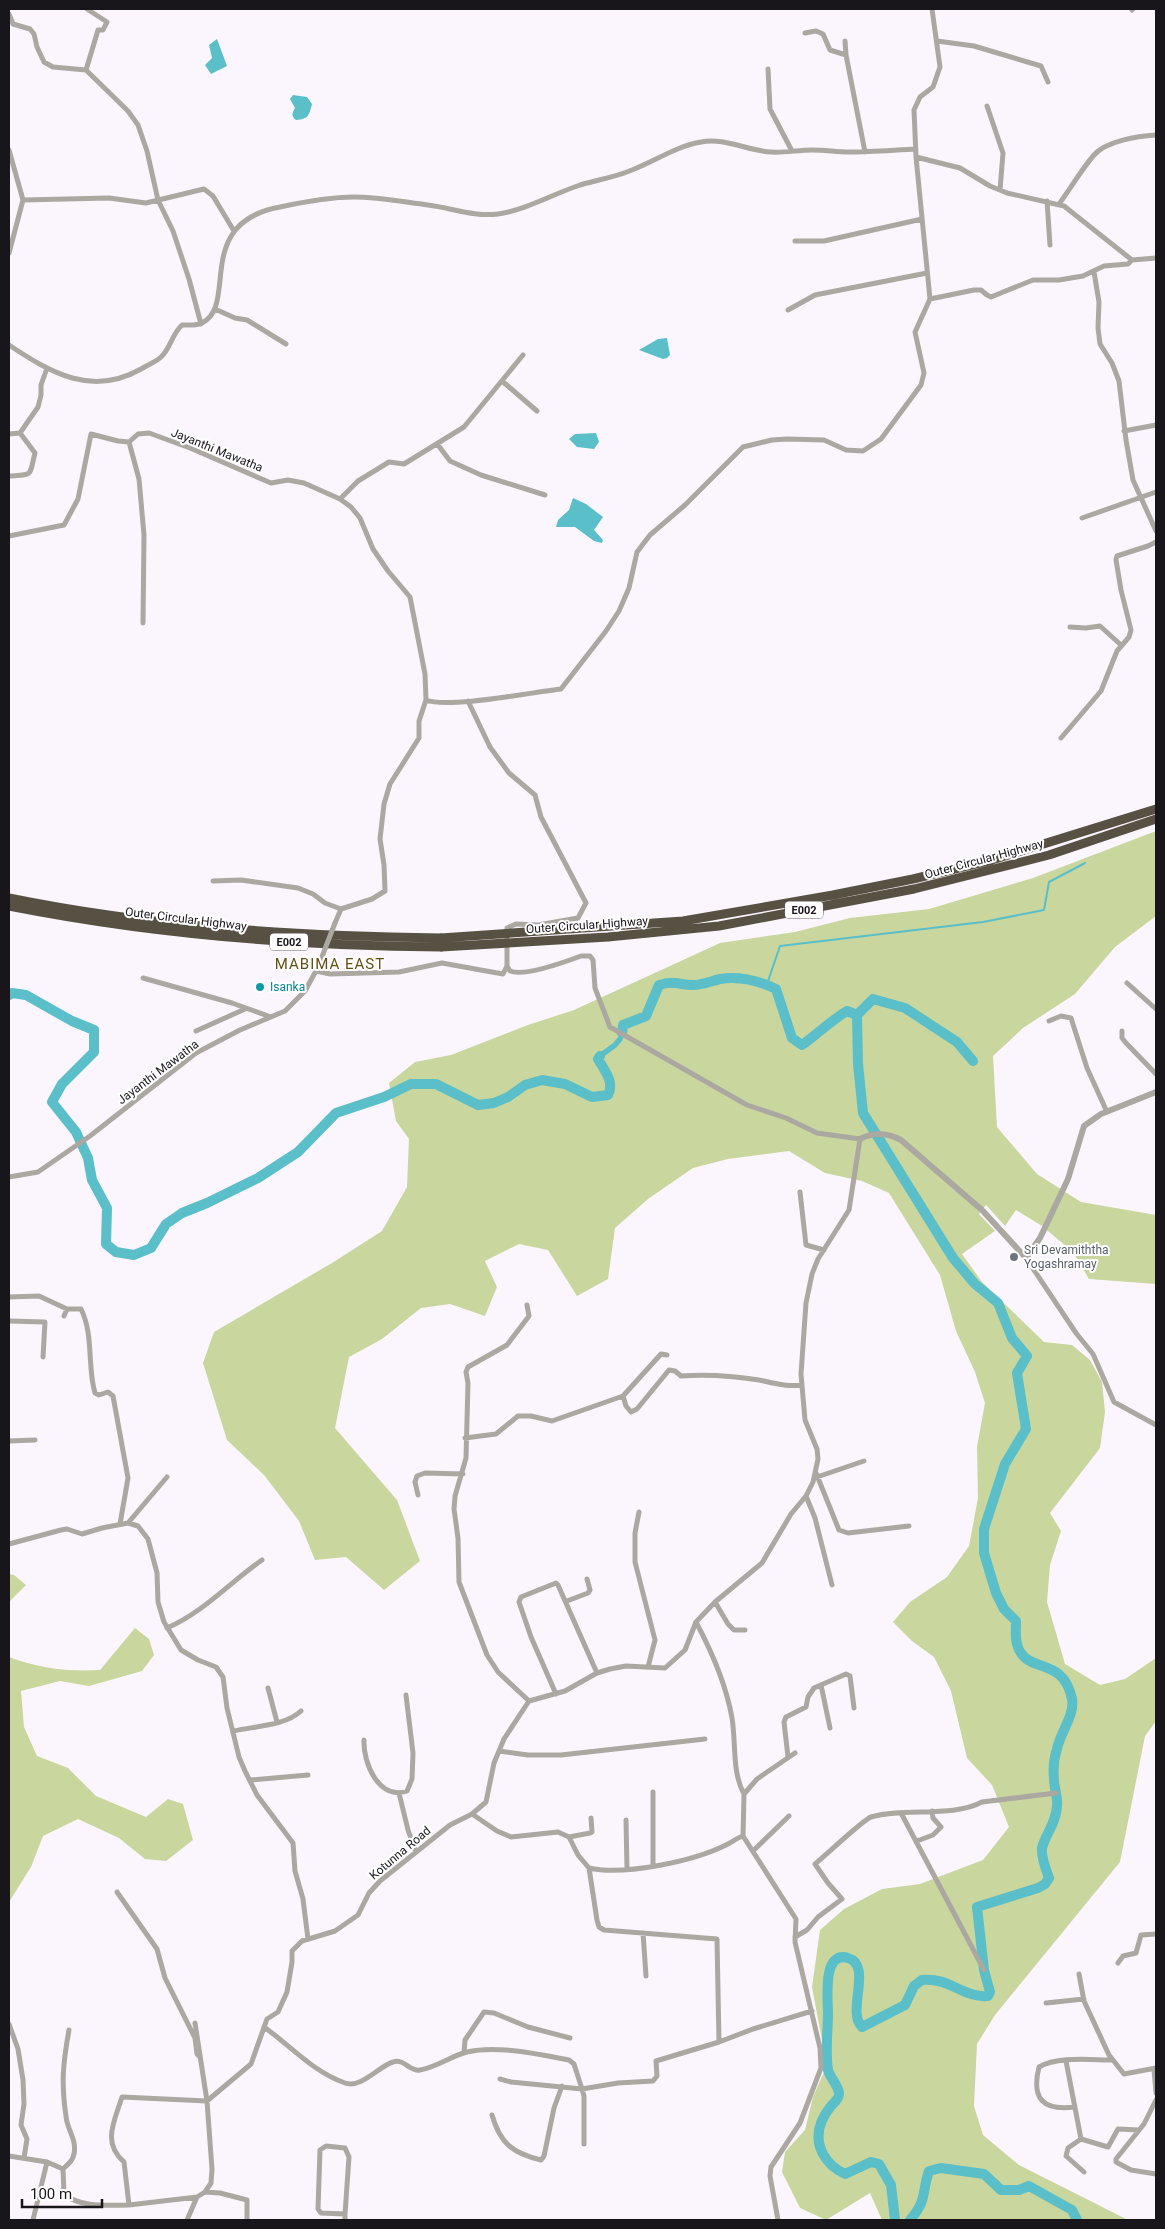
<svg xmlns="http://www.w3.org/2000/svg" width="1165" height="2229" font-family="Roboto,sans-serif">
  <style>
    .green { fill: #c9d69e }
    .water { fill: #5abfc8 }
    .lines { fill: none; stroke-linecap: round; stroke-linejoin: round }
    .stream { stroke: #5abfc8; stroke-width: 2 }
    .canal { stroke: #5abfc8; stroke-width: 5.5 }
    .river { stroke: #5abfc8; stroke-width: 10 }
    .minor { stroke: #aba8a1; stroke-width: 5 }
    .tertiary { stroke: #aba8a1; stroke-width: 6 }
    .motorway { stroke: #575143; stroke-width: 9 }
    .minor-bridge { stroke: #aba8a1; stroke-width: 5 }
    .motorway-bridge { stroke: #575143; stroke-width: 9 }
    .culture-dot { fill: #0f9aa8; stroke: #fff; stroke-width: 2 }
    .worship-dot { fill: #6b7280; stroke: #fff; stroke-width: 2 }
    .labels { text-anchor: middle; stroke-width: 4; stroke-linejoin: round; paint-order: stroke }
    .shield { fill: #fff; stroke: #5e5c5f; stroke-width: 1 }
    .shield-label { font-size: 11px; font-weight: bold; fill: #19161b }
    .street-label { font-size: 12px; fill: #19161b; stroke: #fff }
    .culture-label { font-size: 12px; fill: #0d838f; stroke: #fff; text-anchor: start }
    .worship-label { font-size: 12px; fill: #5b616d; stroke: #fff; text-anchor: start }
    .quarter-label { font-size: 15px; letter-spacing: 1px; fill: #645014; stroke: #fff }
  </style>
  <rect width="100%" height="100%" fill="#fbf5fe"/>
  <!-- green -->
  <path class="green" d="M1156,831v85l-41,31 -40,47 -52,34 -30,28 4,71 40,47 44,28 75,13v69l-67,-5 -16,-27 -31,-26 -26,-16 -11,16 -19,-21 -7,9 16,17 -33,23 20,28 62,60 28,3 18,15 12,22 3,30 -5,36 -50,65 11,18 -11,34 -3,37 18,62 35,21 25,-6 31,-21v63l-11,15 -25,126 -125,153 -18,29 -3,62 9,29 36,30 109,55h-246l-12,-27 -44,27 -26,-12 -18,-36 3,-20 20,-22 8,-33 11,-25 -2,-32 -10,-53 8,-57 24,-21 38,-20 38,-5 63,-24 26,-33 -17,-42 -25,-27 -16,-67 -17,-34 -22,-16 -19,-19 17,-20 37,-25 22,-31 9,-48 -1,-51 8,-44 -10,-31 -19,-41 -16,-56 -51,-82 -27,-12 -37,-8 -36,-22 -61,8 -35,9 -45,31 -33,29 -7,51 -31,17 -29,-46 -29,-6 -34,17 12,26 -12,29 -35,-12 -29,4 -39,31 -33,18 -14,71 62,72 23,61 -36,29 -38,-33 -31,3 -16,-39 -35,-46 -37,-35 -24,-77 11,-31 118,-69 50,-32 25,-44 2,-48 -13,-18 -7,-38 26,-21 36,-7 77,-30 46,-15 146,-67 75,-11 55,-14 79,-9 104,-31z
    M9,1574l5,1 12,10 -17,17z
    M135,1628l14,11 5,16 -12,16 -53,15 -29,-5 -39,10 3,36 13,29 31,12 28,28 50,21 22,-18 15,5 10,36 -27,21 -21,-2 -26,-21 -41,-19 -35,17 -12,31 -22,35v-245c29,11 59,15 91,13z"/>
  <!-- water -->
  <path class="water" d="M217,39l10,27 -16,8 -6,-9 7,-7 -3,-13z
    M293,95l14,2 5,7c-3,12 -4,15 -16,16 -5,-4 -4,-7 -1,-12l-5,-9z
    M667,338l3,17 -3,3 -4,1 -24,-9 19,-11z
    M596,433l3,9 -5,7 -17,-2 -8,-8 6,-5z
    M573,498l13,6 17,13 -9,13 9,10 -1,3 -8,-2 -19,-14h-19l2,-7 11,-10z"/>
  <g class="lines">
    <!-- stream -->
    <path class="stream" d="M767,984l13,-38 203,-24 61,-12 5,-28 36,-19"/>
    <!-- canal -->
    <path class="canal" d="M600,1056l15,-11 5,-6"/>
    <!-- river -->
    <path class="river" d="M9,995l3,-2 14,2 46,26 22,9v22l-32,32 -10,18 24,30 12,26 4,22 15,28 -1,36 10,8 18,3 17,-7 15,-24 16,-11 25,-10 51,-25 40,-26 38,-39 48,-16 27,-13h25l42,21 16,-2 14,-6 17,-12 17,-5 23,4 27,13 16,-2c7,-13 -4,-25 -10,-36l2,-3
      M857,1015l16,-16 32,9 52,34 16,19
      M622,1033l1,-8 23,-9 13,-31c17,-5 19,0 34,0 9,0 18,-4 27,-6 19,-3 39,2 56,10l16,49 10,7c16,-11 28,-24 45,-34l10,4 1,49 5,49 90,145 22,26 23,19 14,35 15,18 -10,17 9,56 -21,35 -21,65v24l12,40 8,16 12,12c0,7 -1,16 1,23 8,32 46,10 55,55 3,16 -12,34 -15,50 -3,9 -4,21 -3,30 0,9 4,18 3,27 -1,18 -12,29 -15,42 -1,10 4,21 7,30l-4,6 -7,4 -61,19 7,63 6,22 -2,4c-26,2 -38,-19 -66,-16l-8,6 -9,19 -43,22c-16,-15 11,-62 -14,-69 -26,-8 -20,42 -20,55 0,19 -3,38 0,57 2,8 11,16 11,24 0,5 -5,9 -8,12 -12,15 -17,31 -8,48 5,9 13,16 22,20l26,-12 8,2 12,21 4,35
      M910,2220c18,-21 11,-26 19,-49l12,-3 43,6 17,16h18l10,-4 43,24 5,10"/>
    <!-- minor -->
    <path class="minor" d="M932,9l8,58 -7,20 -13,10 -6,13 2,47 44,11 30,18 17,7 57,13 68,54 24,-2
      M1132,10l1,-1
      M9,14l4,10 17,5 4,5 3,13 7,15 9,5 33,3 42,41 10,14 9,26 11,49 15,31 16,48 12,45
      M805,33l11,-2 7,3 7,16 16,5 -1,-14
      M937,41l37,5 67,20 7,16
      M846,55l19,97
      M768,69l2,40 22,42
      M86,70l12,-40h5l4,-8 -20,-13
      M987,106l16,47 -3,37
      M9,150l14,50 -14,53
      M23,200l86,-2 37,5 58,-14 9,7 21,35
      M1047,201l3,44
      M1059,204c12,-16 22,-34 35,-49 12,-14 44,-19 62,-20
      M795,241h29l98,-22
      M1094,272l5,30 -1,26 2,16 12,19 7,18 7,59 7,40 23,51
      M930,299l44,-9h7l6,5 4,2 42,-17h26l24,-4 21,-10 24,-2 4,-4
      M215,309l20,9 12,2 39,24
      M788,310l27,-15 112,-22
      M9,345c42,28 83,52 132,24 6,-4 15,-7 20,-12 9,-8 11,-23 21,-32 6,0 15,1 20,-2 37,-18 -10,-100 78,-116 23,-5 50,-10 74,-10 24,0 50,5 74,8 24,3 46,12 70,9 28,-4 55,-20 82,-29 17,-5 36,-8 52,-15 23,-9 45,-24 69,-28 23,-5 47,9 70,10 13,1 27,-2 41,-2 13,0 25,2 37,2 22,0 45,-2 67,-3
      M502,381l35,30
      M1124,431l32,-6
      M20,433l18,-26 3,-12v-10l6,-17
      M9,434l11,-1
      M438,445l12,16 31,14 64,20
      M9,476c25,-1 20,0 26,-23l-15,-20
      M340,499l18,-18 31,-19 15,2 60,-37 59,-72
      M1082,518l74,-26
      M9,536l55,-11 14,-26 13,-65 27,7 11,1
      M143,623l1,-88 -5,-56 -10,-37 9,-8 11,-1 41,15 81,35 17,-3 16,3 36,16 11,8 9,11 13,31 15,22 22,26 15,77 1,26 -7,21v17l-29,46 -6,20 -4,35 4,26 1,26 -13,8 -31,10 -6,14
      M1070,627l16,1 14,-2 21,19
      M426,700c22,9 107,-8 135,-11l45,-58 13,-20 10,-23 8,-36 13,-17 35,-30 58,-58 29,-7 15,-1 37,1 22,10 17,1 18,-12 40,-54 3,-12 -9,-41 15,-33 -14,-142
      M1061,738l40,-47 16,-40 12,-14 2,-7 -10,-40 -5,-30 1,-4 31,-10 8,-4
      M213,881l28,-1 57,8 15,6 12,9 16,6
      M507,966l3,5c15,6 55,-9 71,-15h9l3,4 2,28 15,39 137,78 39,13 31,15 43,6 -11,71 -31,49 -6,15 -6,29 -5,71 4,46 12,29 1,10 -5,23 -7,14 -15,18 -29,49 -47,39 -19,20c16,30 30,62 36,96 4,24 0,55 12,76l-1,42 53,83 -1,23 25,106 1,20 -21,55 -29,44 -1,9 8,44
      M316,971l14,3 69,-2 43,-9 61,11 4,-8v-38l9,-4 22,1 40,-7 8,-15 -45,-86 -6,-22 -26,-22 -19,-26 -22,-46
      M143,978l89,25 39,14
      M1127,983l29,26
      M1049,1021l12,-5 10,2 16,50 20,44
      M196,1031l49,-22
      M1122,1031v7l4,5 30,31
      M9,1177l29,-5 52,-36 106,-83 44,-23 45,-19 20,-20 12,-22
      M800,1192l6,53 18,5
      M1026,1258l50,75 17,21 21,48 42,23
      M9,1297l30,-1 28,13
      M527,1305l2,11 -22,29 -39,22 -2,5 2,11 -2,75 -11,38 -1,13 4,29 1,44 28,73 11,17 31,29
      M64,1316l3,-7h14c13,26 6,57 14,84l4,2 9,-3 5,4 15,82 -8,46
      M9,1321l36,1 -2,35
      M623,1396l3,10 5,6 6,-3 32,-39 6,1 6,5c26,-2 53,0 78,4 15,3 28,7 43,5
      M465,1438l31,-4 22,-18h13l21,5 71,-25 38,-42 6,1
      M9,1441l26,-1
      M816,1473l23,57 9,3 61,-7
      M817,1477l47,-16
      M418,1495l-3,-13 2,-6 8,-3 38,1
      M806,1496l9,22 17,67
      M639,1512l-4,21v29l20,78 -7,27
      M128,1523l39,-46
      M9,1544l52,-14 6,-1 15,5 20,-6 26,-5 10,3 10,13 9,34 1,29 6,20 17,28 17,10 18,7 7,10 4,31 12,49 6,14 12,24 36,48 2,28 8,28 5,40
      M567,1601l21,-8 2,-3 -3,-11
      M715,1602l13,22 6,6h11
      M167,1628c37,-16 63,-46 95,-68
      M821,1685l9,43
      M268,1688l9,34
      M556,1694l-25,-57 -12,-35 2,-5 35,-14 2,2 39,88
      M234,1731c21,-5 51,-5 67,-20
      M364,1740c-1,23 15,61 43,51l5,-12 1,-26 -7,-58
      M499,1751l29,4h33l144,-16
      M788,1757l-4,-35 2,-5 20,-10 2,-10 6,-9 32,-14 4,2 4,32
      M250,1780l58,-5
      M399,1793l9,37 8,22
      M744,1794l13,-15 38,-26
      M901,1813l83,157
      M472,1814l25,17 14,6 47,-5 11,5 21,-4 2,-1 -1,-14
      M626,1820l1,49
      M569,1837l9,18 11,13c35,8 105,-7 137,-23 6,-3 11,-7 17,-9
      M917,1841l16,-6 8,-8 -8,-9 -1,-7
      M753,1851l36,-35
      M653,1866v-74
      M589,1868l8,52 2,7 5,3 113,9 2,103 34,-13 59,-18
      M117,1892l40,57 8,29 30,60 2,16 3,3
      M643,1933l3,43
      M795,1937l12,-7 11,-13 24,-18 -14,-16 -13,-19c10,-8 49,-45 56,-47 34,-10 81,1 111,-15l74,-9
      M1118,1963l5,-7 13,-3 5,-18 15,-1
      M1079,1974l5,27 25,54 15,19 32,-6
      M1046,2003l38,-4
      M195,2023l12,78 5,68 -1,14 -6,9 15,1 27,7v20
      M9,2024l9,25 5,31 1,24 -3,21 6,14 -3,19
      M264,2027c27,19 49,45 81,56 16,6 34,-17 48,-21 11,-4 17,10 27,8 17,-3 31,-14 47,-18 29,-7 72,2 102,8l5,4 8,25 -71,-7 -11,-3
      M464,2053l1,-13 19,-28 10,1 34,14 42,11
      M1066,2061l15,78
      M1154,2069l2,24
      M1156,2100l-12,24 -28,35v3l15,8 25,4
      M1075,2107c-32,4 -44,-8 -36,-40 19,-11 51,-7 74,-7
      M492,2115c8,28 20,38 49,45l3,-4 10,-48 8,-22
      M1081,2139l27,8 10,-18 21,1
      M1081,2139l-13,9 -2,8 18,16
      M584,2144v-48l-2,-7 36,-6 35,-2 4,-5 -1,-15 63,-19
      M9,2156l38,6 16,7 1,25c16,14 45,11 65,11l-5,-43c-22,-19 -10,-40 -2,-65l85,4 44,-37 16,-45 11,-7 9,-20 5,-30v-11l10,-10 33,-10 23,-16 11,-22 11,-12 70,-56 22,-11 14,-12 8,-39 10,-24 25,-38 36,-10 32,-18 13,-4 16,-3 39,2 20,-18 11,-28
      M63,2169c5,-5 10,-8 11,-15 3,-15 -7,-24 -8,-38 -5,-33 -3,-53 3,-86
      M129,2205l68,-8 8,-5
      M33,2220l14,-58
      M187,2220l10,-23
      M345,2220v-6l4,-57 -4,-9 -19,-2 -6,4 -2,59 3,4 24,1"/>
    <!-- tertiary -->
    <path class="tertiary" d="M860,1139c13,-7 28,-6 41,1l81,70 44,48 14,-20 28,-59 16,-53 17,-12 55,-22"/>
    <!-- motorway -->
    <path class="motorway" d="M9,898c142,29 287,38 432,40
      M9,906c142,28 287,40 432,41"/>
    <!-- minor-bridge -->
    <path class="minor-bridge" d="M318,967l17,-44"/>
    <!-- motorway-bridge -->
    <path class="motorway-bridge" d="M441,938l242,-17 150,-26 80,-16 79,-19 164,-51
      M441,947l167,-10 111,-11 195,-37 135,-34 107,-36"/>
  </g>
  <!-- markers -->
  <circle class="culture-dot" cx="260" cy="987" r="5"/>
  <circle class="worship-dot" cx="1014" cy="1257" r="5"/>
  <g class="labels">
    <!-- shield labels -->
    <g class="shield">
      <rect x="785" y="901.5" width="38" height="17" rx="4"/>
      <rect x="270" y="933.5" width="38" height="17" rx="4"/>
    </g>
    <g class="shield-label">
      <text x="804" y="914">E002</text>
      <text x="289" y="946">E002</text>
    </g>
    <!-- street labels -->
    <g class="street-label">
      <text transform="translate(217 450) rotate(22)" y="4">Jayanthi Mawatha</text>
      <text transform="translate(984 859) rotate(-15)" y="4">Outer Circular Highway</text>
      <text transform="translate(186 919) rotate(7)" y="4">Outer Circular Highway</text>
      <text transform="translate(587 925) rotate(-4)" y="4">Outer Circular Highway</text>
      <text transform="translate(158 1072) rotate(-37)" y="4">Jayanthi Mawatha</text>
      <text transform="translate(400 1853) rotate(-40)" y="4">Kotunna Road</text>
    </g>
    <!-- culture labels -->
    <g class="culture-label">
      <text x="270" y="991">Isanka</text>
    </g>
    <!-- worship labels -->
    <g class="worship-label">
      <text x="1024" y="1254">Sri Devamiththa<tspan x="1024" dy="14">Yogashramay</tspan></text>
    </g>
    <!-- quarter labels -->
    <g class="quarter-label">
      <text x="330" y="969">MABIMA EAST</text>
    </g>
  </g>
  <!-- border -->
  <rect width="1165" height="2229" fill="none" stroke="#19161b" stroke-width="20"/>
  <!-- scale -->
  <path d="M22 2199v8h80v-8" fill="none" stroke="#19161b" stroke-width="2.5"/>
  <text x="30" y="2199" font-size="15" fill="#19161b" stroke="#ffffff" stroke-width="4" paint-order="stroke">100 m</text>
</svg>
